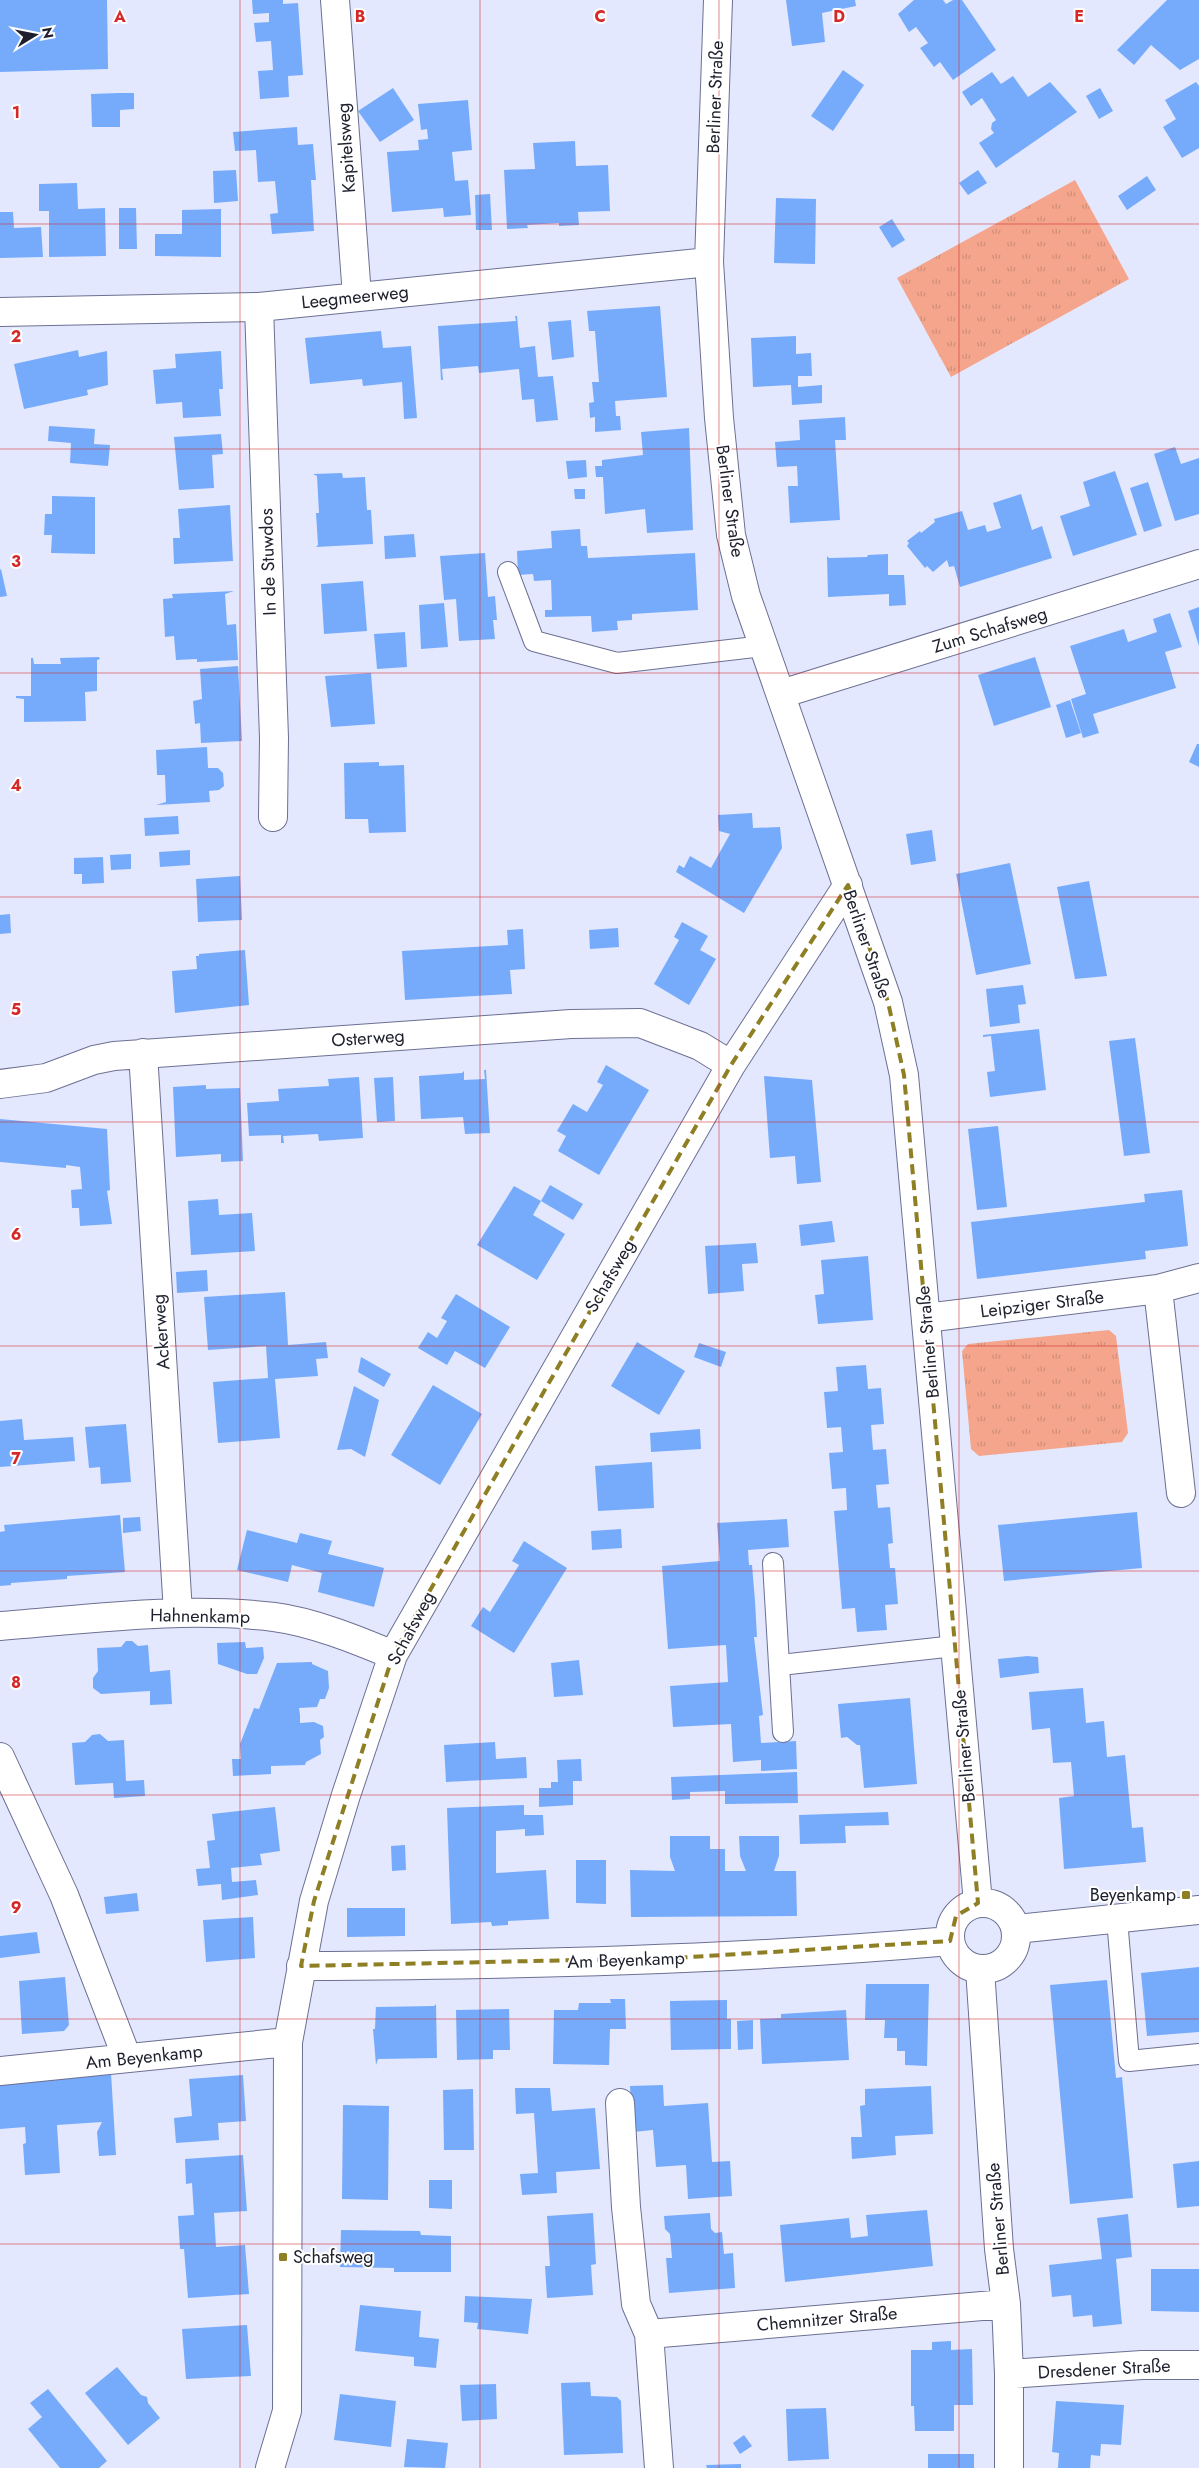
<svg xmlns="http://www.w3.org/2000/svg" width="1199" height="2468" font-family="Jost,sans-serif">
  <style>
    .grass { fill: url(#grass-tufts) }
    .building { fill: #76abfc }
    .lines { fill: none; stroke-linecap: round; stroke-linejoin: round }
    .lane-casing { stroke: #6c7092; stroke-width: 22 }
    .street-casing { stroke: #6c7092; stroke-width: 30 }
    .lane { stroke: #fff; stroke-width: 20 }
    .street { stroke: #fff; stroke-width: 28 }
    .marked { fill: none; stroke: #8e7e24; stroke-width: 4; stroke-dasharray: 10 6; stroke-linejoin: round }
    .grid { fill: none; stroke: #d62828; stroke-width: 1; stroke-opacity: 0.55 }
    .poi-dot { fill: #8e7e24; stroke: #fff; stroke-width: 2 }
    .labels { text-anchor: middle; stroke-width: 4; stroke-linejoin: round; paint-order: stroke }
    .street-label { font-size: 18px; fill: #1d1f2c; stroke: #fff }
    .poi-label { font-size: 18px; fill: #1d1f2c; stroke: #fff; text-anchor: end }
    .grid-label { font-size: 16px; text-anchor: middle; font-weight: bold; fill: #d62828; stroke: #fff; stroke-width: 4; stroke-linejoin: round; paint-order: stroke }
  </style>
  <defs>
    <pattern id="grass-tufts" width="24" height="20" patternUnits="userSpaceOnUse" patternTransform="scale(1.25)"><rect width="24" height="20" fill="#f4a58b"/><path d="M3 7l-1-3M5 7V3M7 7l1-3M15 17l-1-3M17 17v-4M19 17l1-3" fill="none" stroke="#d18e78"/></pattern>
  </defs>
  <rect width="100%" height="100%" fill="#e4e8ff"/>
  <!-- grass -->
  <path class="grass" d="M1075,180l54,99 -178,98 -54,-99z
    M1109,1330l7,6 12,97 -6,9 -143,14 -8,-7 -9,-98 6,-7z"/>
  <!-- building -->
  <path class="building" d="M0,0h107l1,69 -108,3z
    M252,0h31v4l15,-1 5,72 -15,1 1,21 -29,2 -2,-28 15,-1 -2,-29 -15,1 -2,-19 15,-1v-9l-16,1z
    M786,0h69l1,6 -34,7 3,29 -33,4z
    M914,0h29l3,4 7,-4h9l34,50 -43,30 -13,-18 -6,5 -14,-19 8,-5 -12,-16 -7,5 -11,-18z
    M1167,0h32v59l-19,11 -29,-25 -17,20 -17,-15z
    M843,70l21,15 -31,46 -22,-15z
    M992,72l9,12 12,-8 15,21 22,-15 27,30 -81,56 -17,-25 15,-10 -3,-4 1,-6 4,-3 -14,-22 -11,8 -9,-14z
    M1196,82l3,4v62l-17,10 -19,-31 13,-8 -11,-19z
    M393,88l21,32 -34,22 -22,-31z
    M1100,88l13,23 -14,8 -13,-23z
    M119,93h15v16l-14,1v17h-28l-1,-33z
    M468,100l4,50 -20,2 3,29 13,-1 3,35 -27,2 -1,-9 -51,4 -5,-60 32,-2 -1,-10 10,-1 -1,-10 -6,1 -3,-26z
    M297,127l1,18 15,-1 3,36h-5l3,51 -42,3 -2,-20 8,-1 -3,-32 -17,1 -2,-32 -21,1 -2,-19z
    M575,141l1,25 32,-1 2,46 -32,1 1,13 -20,1v-3l-32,2 1,3 -21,1 -3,-59 31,-1 -2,-26z
    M236,170l2,31 -24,2 -1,-32z
    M978,170l9,13 -19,12 -9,-12z
    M1147,176l9,14 -29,20 -9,-14z
    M77,183l1,26 27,-1 1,48 -57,1v-46h-10v-27z
    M490,194l2,36h-16l-1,-35z
    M776,198l40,1 -1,65 -41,-1z
    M119,208h17l1,41h-18z
    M221,209v48l-66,-1v-22h27v-24z
    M0,212h13l1,16 27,-1 2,30 -43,1z
    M892,219l13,21 -13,8 -13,-21z
    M660,306l7,91 -52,4 1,15h4l1,14 -26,2v-15l-5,1 -1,-15 5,-1 -2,-20h7l-4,-51h-6l-2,-20z
    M515,316h2l3,32 15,-2 3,31 15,-1 5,44 -22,2 -2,-23 -12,1 -3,-31 -40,4 -1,-7 -36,3 1,11h-2l-3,-54 78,-5z
    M571,320l3,37 -22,3 -4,-38z
    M381,331l2,17 28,-2 6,72 -13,1 -2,-37 -39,4 -1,-7 -52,5 -5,-46z
    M796,336v18l15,-1 1,23h-14v11l24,-2v18l-30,2 -1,-20 -38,2 -2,-49z
    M78,350l1,7 28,-6 1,34 -21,5 1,5 -64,14 -10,-45z
    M221,351l2,38h-4l2,27 -38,2 -1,-16 -26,2 -3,-34 23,-2 -1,-14z
    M845,417l1,23h-11l5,80 -50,3 -2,-37h10l-1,-20 -20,1 -2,-25 25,-2 -1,-20z
    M49,426l46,3 -1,15 16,1 -2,21 -38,-3 1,-20 -23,-2z
    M689,428l4,102 -46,3 -2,-24 -40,5 -2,-37h-7l-1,-11h7v-6l41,-5 -2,-23z
    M221,434l2,20 -11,1 2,33 -35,2 -5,-53z
    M1175,447l6,17 18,-6v56l-24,7 -21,-67z
    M586,460l1,17 -19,2 -2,-18z
    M1115,471l22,64 -64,21 -13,-40 30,-10 -7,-24z
    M342,473l1,5 22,-1 2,33h4l2,34 -57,3 2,-2 -2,-32h3l-2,-37 -4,-2z
    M1148,482l14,44 -18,6 -14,-44z
    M574,489h11v10h-10z
    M1021,494l11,36 10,-4 10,32 -92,29 -6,-21 -5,1 -2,-7 -14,12 -6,-6 -2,2 -18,-22 2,-3 -2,-2 13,-10 1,2 14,-11 -1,-3 28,-8 6,19 17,-5 2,7 14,-4 -8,-25z
    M52,496l43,1v57l-44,-1 1,-18h-8l1,-21h7z
    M230,505l3,56 -59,3 -1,-26h7l-2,-29z
    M580,529l1,17h6l1,12 107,-5 3,57 -66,4v6l-15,1 1,9 -26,2 -1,-16 -46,1v-7h7l-1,-30 -17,1 -1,-7 -15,1 -1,-24 35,-3 -1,-17z
    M414,534l2,23 -31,2 -1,-23z
    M485,553l3,44 7,-1 2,24h-4l2,19 -36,2 -3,-42 -12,1 -4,-44z
    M888,554v21h16l2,30 -17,1v-12l-61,3 -1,-41 2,2 38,-1 1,-2z
    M1,569l6,27 -7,1v-27z
    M363,581l4,50 -43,3 -3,-50z
    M234,591l-9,3 2,31 9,-1 2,36 -41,2v-3l-21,1 -2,-24 -9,1 -2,-38 10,-1 -1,-4z
    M444,603l4,44 -27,2 -2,-44z
    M1199,607v39l-11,-35z
    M1170,613l12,34 -17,5 11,36 -83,26 6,19 -16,5 -12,-39 15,-5 -16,-48 54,-17 4,13 29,-10 -4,-13z
    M405,632l2,35 -30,2 -3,-35z
    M99,657l1,2 -3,1v31l-12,1 1,29 -62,1v-23l-8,-1v-2h15v-38h2l1,6h27l-1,-6z
    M1035,657l16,50 -57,19 -16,-51z
    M238,666l4,75 -41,2 -1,-20 -5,1 -2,-23 9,-2 -2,-30z
    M371,673l4,51 -44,3 -6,-51z
    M1070,700l11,33 -15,5 -10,-33z
    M1197,744h2v23l-10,-5z
    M207,747l1,21h10l5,5 1,13 -5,4 -10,1 1,11 -54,3 10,-3 -1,-27h-8l-1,-25z
    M379,762v4l25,-1 2,67 -37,1 -1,-14h-23l-1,-56z
    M752,813l1,15 27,-1 2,21 -38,65 -68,-41 3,-7 5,3 6,-12 21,12 19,-34 -11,-3 -1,-16z
    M178,816l1,18 -34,2 -1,-18z
    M932,830l4,31 -25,4 -5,-31z
    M190,850v15l-30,2 -1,-15z
    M131,854v15l-20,1 -1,-15z
    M103,857l1,26 -22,1v-10h-8v-16z
    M1010,863l21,101 -55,11 -20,-101z
    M240,876l2,44 -44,2 -2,-43z
    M1089,881l18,95 -32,3 -18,-92z
    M10,914l1,19 -11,1v-19z
    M682,922l26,14 -8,14 16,9 -27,46 -35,-21 25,-44 -5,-3z
    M618,928l1,19 -29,2 -1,-19z
    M523,929l2,40 -15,1 2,24 -107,6 -3,-49 106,-6 -1,-15z
    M245,950l4,55 -74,8 -3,-42 25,-2 -1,-13h3v-2z
    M1023,985l3,19 -8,1 2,18 -30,4 -4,-38z
    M1039,1029l7,61 -56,7 -3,-25 8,-1 -4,-35 -8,1v-2z
    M1135,1038l15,115 -26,3 -15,-115z
    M606,1065l43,25 -50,85 -41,-24 8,-15 -9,-5 16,-27 14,8 16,-27 -6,-3z
    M484,1070h2l4,63 -25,1 -2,-17 -42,2 -2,-43 43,-3 2,-2v9l21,-1z
    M764,1076l48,4 9,102 -24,2 -2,-28 -25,2z
    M359,1077l4,61 -44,3 -1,-7 -35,2 1,7h-3v-8l-32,1 -2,-33 32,-2 -1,-12 51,-3 -1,-7z
    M393,1077l2,44 -18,1 -3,-44z
    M206,1085v4l34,-1 3,73 -22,1v-8l-45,3 -3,-70z
    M0,1119l107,10 3,61 -3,1 5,33 -32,2 -1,-18h-7l-1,-18 11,-1 -2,-22 -14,-2v3l-66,-6z
    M998,1126l9,81 -30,3 -9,-81z
    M550,1185l33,19 -10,16 -32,-19z
    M514,1186l27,15 -8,14 32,19 -28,46 -60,-35z
    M1182,1190l6,56 -43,5 1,8 -169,20 -6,-57 174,-20 -1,-8z
    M218,1199l1,16 33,-2 3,38 -64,4 -3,-54z
    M832,1221l3,21 -34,4 -2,-21z
    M756,1243l2,20 -16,1 2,27 -36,3 -3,-48z
    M868,1256l5,64 -55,4 -3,-29 9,-1 -3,-34z
    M207,1270l1,21 -31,2 -1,-21z
    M285,1292l3,53 38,-3 2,16 -12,1 2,17 -43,3 5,59 -62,5 -5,-61 55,-4 -2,-32 -58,4 -4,-53z
    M456,1294l54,33 -25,41 -30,-17 -8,14 -29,-17 10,-16 9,6 10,-17 -6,-3z
    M637,1342l48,29 -26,44 -48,-29z
    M699,1343l27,9 -5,15 -27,-10z
    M361,1357l30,17 -7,13 -26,-15z
    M866,1365l2,24 13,-1 3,36 -13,1 2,25 13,-1 3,35 -13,1 2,23 12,-1 3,36 -5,1 2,24h5l3,36 -13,1 2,25 -30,2 -2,-24 -13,1 -8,-98 13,-1 -1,-22 -14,1 -3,-36 14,-1 -2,-25 -14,1 -3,-36 14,-1 -2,-24z
    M433,1385l49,29 -42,71 -49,-30z
    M354,1386l25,14 -14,57 -14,-8 -14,1z
    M22,1419l2,21 49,-3 2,24 -75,6v-46z
    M126,1424l5,58 -30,2 -1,-17 -11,1 -4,-41z
    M700,1429l1,20 -50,3 -1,-19z
    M652,1462l2,46 -56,3 -3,-45z
    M1137,1512l5,56 -138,13 -6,-56z
    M120,1515l5,57 -58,4v3l-56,4v2l-11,1v-54l5,-1 -1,-6z
    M140,1517l1,14 -18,2v-15z
    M787,1519l2,28 -41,3 1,15h3l3,36 2,36h-3l9,78 -4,1 2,27 35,-2 1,28 -36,2v-11l-28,2 -2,-38 -58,3 -3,-41 58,-4 -2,-37 -58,4 -6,-83 58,-5 -3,-38z
    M621,1529l1,19 -30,2 -1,-19z
    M247,1530l50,13 3,-10 32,8 -4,13 56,14 -10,39 -56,-15 4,-19 -30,-8 -4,17 -51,-12z
    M524,1541l43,27 -53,85 -43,-27 12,-19 7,5 15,-24 14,-23 -7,-4z
    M126,1641h6l6,5 10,-1 2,27 20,-2 2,34 -22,1v-14l-49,3 -8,-6v-10l5,-7 -1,-23 24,-1z
    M245,1642l1,6 17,-1 1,11 -7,16h-10l-29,-10 -1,-21z
    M1027,1656l11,1 1,16 -39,5 -2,-19z
    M579,1660l4,35 -29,2 -3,-34z
    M312,1662v2l16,7 1,17 -4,11h-5l-3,8 -18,1 1,7v8l14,-1 9,4 1,11 -4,3 1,14 -15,8 -1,3 -34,1v8l-38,2 -1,-17h9l-1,-15 14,-36 5,1 18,-46z
    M1083,1688l3,35 18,-2 3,36 18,-2 7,73 11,-1 3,35 -82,7 -5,-71 15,-2 -3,-34 -18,1 -3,-35 -18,2 -3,-38z
    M910,1698l7,86 -53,4 -4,-43h-3l-10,-8 -6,1 -3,-34z
    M100,1734l8,7 16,-1 2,41 18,-1 1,16 -31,2 -1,-15 -38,2 -3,-42 13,-1 7,-7z
    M495,1742l1,17 30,-2 1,21 -81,4 -2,-37z
    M581,1759l1,22h-9v24l-34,2v-19h12v-6h7l-1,-22z
    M797,1772l1,31 -73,1v-13l-35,1v7l-18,1 -1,-23z
    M524,1805v10h19l1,20 -19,1v-7l-29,2v42l50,-3 3,49 -41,2v4l-16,1 -1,-4 -40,2 -4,-116z
    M275,1807l5,44 -20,3 2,11 -31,3 1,14 24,-2 2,15 -36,5 -1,-16 -23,2 -2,-17 14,-1 -3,-27 8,-1 -3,-26z
    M888,1812l1,13 -44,1 1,17 -46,1 -1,-29z
    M670,1836h40v13h15v22h21l-6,-15 -1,-20h40v20l-5,15h22l1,45 -166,1 -1,-47 45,1 -5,-14z
    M405,1845l1,25 -14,1 -1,-25z
    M576,1860h30v44l-30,-1z
    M137,1893l2,18 -33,3 -2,-17z
    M347,1908h58v28l-58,1z
    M253,1917l2,41 -49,4 -3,-42z
    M37,1932l3,21 -40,5v-22z
    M1199,1967v65l-52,4 -6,-63z
    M65,1977l4,48 -5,6 -42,3 -3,-53z
    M1107,1980l9,98 6,-1 11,121 -63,6 -20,-219z
    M866,1984h63l-2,82 -22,-1v-14h-8v-13h-13l1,-18h-20z
    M610,1999h15l1,30h-16l-1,36 -56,-1 1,-54h24l1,-7h32z
    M727,2000v19h4v30l-60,1 -1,-49z
    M376,2004v3l58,-1 2,-2 1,54 -59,1 -2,6 -3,-36h2z
    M509,2009l1,41h-17v9l-36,1 -1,-50z
    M846,2010l3,50 -87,4 -2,-45 21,-1v-4z
    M753,2020v29l-15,1 -1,-29z
    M111,2073l5,82 -17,1 -2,-24 5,-10 -45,3 3,48 -35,2 -2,-31 3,-1 -1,-16 -25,2v-46z
    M243,2075l3,46 -28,2 1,17 -43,3 -2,-25 18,-2 -3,-37z
    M663,2085l1,21 44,-3 4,59 18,-1 2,35 -44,3 -2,-34 -30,2 -3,-37 -20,2 -3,-46z
    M931,2086l2,48 -38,2 1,19 -44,4 -1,-22h11l-2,-31 5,-1v-16z
    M515,2088h35l2,23 43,-3 5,61 -44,3 1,21 -35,2 -2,-21 18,-1 -4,-60 -18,1z
    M473,2089l1,61h-30l-1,-60z
    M343,2105l46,1 -1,94 -46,-1z
    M243,2155l4,56 -33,2 2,34 29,-2 4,49 -61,4 -4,-49h-4l-2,-33 16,-1 -2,-32 -6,1 -1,-25z
    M1199,2161v45l-22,2 -4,-44z
    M429,2180h23v29l-23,-1z
    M927,2210l6,56 -148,16 -5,-57 69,-7 2,20 17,-2 -2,-21z
    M593,2213l3,51 -5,1 2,30 -46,3 -2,-32h5l-3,-50z
    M710,2213l1,16 4,4 7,-1 2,22 9,-1 2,35 -66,5 -3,-35h6l-2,-24 -5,-5 -1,-13z
    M1128,2214l4,43 -16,2 6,65 -29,3 -1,-12 -19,2 -2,-22 -19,2 -3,-32 53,-6 -5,-41z
    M341,2230l79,1 1,4 30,1v36h-57v-4l-54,-1z
    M1151,2269h48v43l-48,-1z
    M465,2296l67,3 -4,35 -51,-5 1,-6 -14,-1z
    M360,2305l61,6 -2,26 20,2 -3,29 -22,-2v-9l-59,-6z
    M247,2325l4,51 -65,3 -4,-50z
    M951,2341v9l21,-1 1,56h-19v26h-39l-1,-25h-3v-56h21v-8z
    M117,2367l24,28 6,2 1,6 12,15 -32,27 -43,-52z
    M590,2382l1,14 26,1 4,4 2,52 -59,2 -3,-72z
    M496,2384l1,35 -35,2 -2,-36z
    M48,2389l59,72 -8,7h-39l-32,-39 14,-12 -12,-14z
    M340,2394l56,7 -5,46 -57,-7z
    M1056,2401l68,4 -3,40 -20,-1 -1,12 -9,-1 -1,13h-32l1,-15 -7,-1z
    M826,2408l3,51 -41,2 -2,-52z
    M744,2435l8,11 -12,8 -7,-11z
    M407,2439l41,4 -3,25 -41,-1z
    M928,2454h46v14h-46z
    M741,2464v4h-34l-1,-3z"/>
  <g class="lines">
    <defs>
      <path id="lane" d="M508,572l26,69 83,22 147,-17
        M773,1563l10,169
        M780,1665l175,-19
        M1117,1919l12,142 70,-7"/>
      <path id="street" d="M335,0l22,296
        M718,0l-9,262 10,156 12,117 15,61 142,406 16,73 74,828
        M259,307l15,431 -1,79
        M0,312l259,-5 450,-45
        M781,694l418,-130
        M143,1053l35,559
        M0,1084l46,-6 48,-18 20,-4 457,-32 69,-1 60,23 31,19
        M1158,1289l23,204
        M926,1318l232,-29 41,-11
        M0,1626c91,-7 183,-20 274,-9 39,5 83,23 119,38
        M0,1757l64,138 63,163
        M950 1936a33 33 0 1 1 66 0a33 33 0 1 1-66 0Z
        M1016,1929l183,-19
        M301,1966c216,-1 433,-6 649,-25
        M980,1969l19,280 7,55 3,70v94
        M0,2071l288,-29
        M620,2103l6,104 10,97 13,30
        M1009,2374l133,-9h57
        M270,2468l17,-57 1,-369 26,-141 32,-106 47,-140 338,-590 117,-180
        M659,2468l-10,-134 357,-30"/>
    </defs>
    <!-- lane casing -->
    <use href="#lane" class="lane-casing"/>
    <!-- street casing -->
    <use href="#street" class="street-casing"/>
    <!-- lane -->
    <use href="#lane" class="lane"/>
    <!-- street -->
    <use href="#street" class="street"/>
  </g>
  <!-- marked area -->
  <path class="marked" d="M848,885l40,117 16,73 74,828 -22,13 -6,25 -276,17 -373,8 13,-65 79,-246 338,-590z"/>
  <!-- grid -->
  <path class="grid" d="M240,0v2468M480,0v2468M719,0v2468M959,0v2468M0,224h1199M0,449h1199M0,673h1199M0,897h1199M0,1122h1199M0,1346h1199M0,1571h1199M0,1795h1199M0,2019h1199M0,2244h1199"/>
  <!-- markers -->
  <g class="poi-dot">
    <rect x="1181" y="1890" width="10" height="10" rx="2.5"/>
    <rect x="278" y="2252" width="10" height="10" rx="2.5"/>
  </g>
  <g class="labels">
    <!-- street labels -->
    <g class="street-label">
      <text transform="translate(715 97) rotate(-88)" y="6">Berliner Straße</text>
      <text transform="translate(346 148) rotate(-94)" y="6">Kapitelsweg</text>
      <text transform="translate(355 297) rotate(-6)" y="6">Leegmeerweg</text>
      <text transform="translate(730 501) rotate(82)" y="6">Berliner Straße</text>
      <text transform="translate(268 562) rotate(-92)" y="6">In de Stuwdos</text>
      <text transform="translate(990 630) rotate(-17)" y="6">Zum Schafsweg</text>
      <text transform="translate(867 944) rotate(71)" y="6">Berliner Straße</text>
      <text transform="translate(368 1038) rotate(-4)" y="6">Osterweg</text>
      <text transform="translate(610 1276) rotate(-60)" y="6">Schafsweg</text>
      <text transform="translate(1042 1304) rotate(-7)" y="6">Leipziger Straße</text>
      <text transform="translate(161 1332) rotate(-94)" y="6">Ackerweg</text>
      <text transform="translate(928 1342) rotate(-95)" y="6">Berliner Straße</text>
      <text transform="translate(200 1616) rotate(1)" y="6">Hahnenkamp</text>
      <text transform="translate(411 1628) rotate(-62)" y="6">Schafsweg</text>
      <text transform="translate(964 1746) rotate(-95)" y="6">Berliner Straße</text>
      <text transform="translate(626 1960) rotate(-2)" y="6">Am Beyenkamp</text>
      <text transform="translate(144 2057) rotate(-6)" y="6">Am Beyenkamp</text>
      <text transform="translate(998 2219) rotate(-95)" y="6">Berliner Straße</text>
      <text transform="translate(827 2319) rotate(-5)" y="6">Chemnitzer Straße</text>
      <text transform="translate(1104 2369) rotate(-3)" y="6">Dresdener Straße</text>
    </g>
    <!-- poi labels -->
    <g class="poi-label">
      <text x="1176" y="1901">Beyenkamp</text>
      <text x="293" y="2263" text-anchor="start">Schafsweg</text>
    </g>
  </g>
  <g class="grid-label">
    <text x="120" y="22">A</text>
    <text x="360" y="22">B</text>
    <text x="600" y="22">C</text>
    <text x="839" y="22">D</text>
    <text x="1079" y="22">E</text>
    <text x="16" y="118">1</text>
    <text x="16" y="342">2</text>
    <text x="16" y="567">3</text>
    <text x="16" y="791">4</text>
    <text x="16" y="1015">5</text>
    <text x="16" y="1240">6</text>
    <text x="16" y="1464">7</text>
    <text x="16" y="1688">8</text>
    <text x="16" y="1913">9</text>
  </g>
  <!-- north arrow -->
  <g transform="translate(35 35) rotate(80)" stroke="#ffffff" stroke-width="4" paint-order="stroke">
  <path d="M0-4L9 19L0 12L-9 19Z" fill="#1d1f2c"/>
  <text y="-8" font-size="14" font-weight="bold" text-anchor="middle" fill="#1d1f2c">N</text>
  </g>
</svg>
